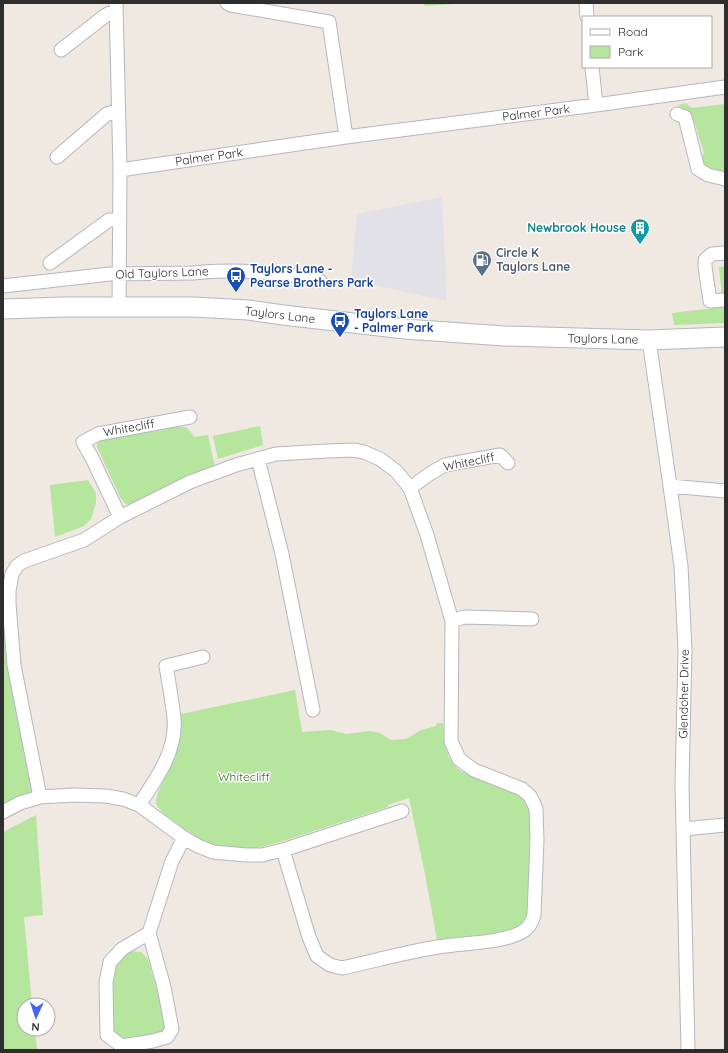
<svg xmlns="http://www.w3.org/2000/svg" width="728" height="1053" font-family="Quicksand,sans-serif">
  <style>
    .industrial { fill: #e3e1e8 }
    .green { fill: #b6e59e }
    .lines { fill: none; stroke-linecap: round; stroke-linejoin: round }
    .street-casing { stroke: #b4b7c1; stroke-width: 15 }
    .secondary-casing { stroke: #b4b7c1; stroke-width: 21 }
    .street { stroke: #fff; stroke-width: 13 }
    .secondary { stroke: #fff; stroke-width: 19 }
    .labels { text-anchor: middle; stroke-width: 3; stroke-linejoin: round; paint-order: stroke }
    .street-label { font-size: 12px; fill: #2e2e2e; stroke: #fff }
    .culture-label { font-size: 12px; font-weight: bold; fill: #0d838f; stroke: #fff; text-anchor: end }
    .service-label { font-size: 12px; font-weight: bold; fill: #4e5e75; stroke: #fff; text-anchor: start }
    .transit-label { font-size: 12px; font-weight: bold; fill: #164399; stroke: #fff; text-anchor: start }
    .park-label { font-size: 12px; fill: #2c6e1b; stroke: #fff }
  </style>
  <rect width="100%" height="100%" fill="#efe9e1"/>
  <!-- industrial -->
  <path class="industrial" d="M442,197l5,104 -96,-21 6,-66z"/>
  <!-- green -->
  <path class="green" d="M423,3h47l-45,3z
    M686,103l6,5 33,-4v69l-18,-4 -7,-10 4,-6 -12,-38 -14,-10z
    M725,266v57l-51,2 -2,-12 51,-6 -4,-40z
    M260,426l3,19 -45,14 -5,-23z
    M174,427h12l9,10 13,-2 7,32 -81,38c-7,1 -10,-2 -14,-8l-23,-50v-5l3,-4z
    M88,480l8,13v10l-5,16 -7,7 -29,11 -5,-52z
    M3,624l6,44 24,123c-4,5 -22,10 -30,13z
    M295,690l7,42 29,-2 15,4 24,-3 10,2 11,7 15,-1 15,-9 15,-4 1,-3h6l2,22 4,12 9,12 13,7 47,18 7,6 5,10v17l-2,88 -7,11 -13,6 -71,8 -12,-66 -16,-76 -21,7v2l-108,35 -27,7 -15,-1 -26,-4 -14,-4 -36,-28 -6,-8c0,-14 10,-27 16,-40 8,-18 9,-31 9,-50z
    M36,815l7,100 -19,2 8,88h-8v24h11l2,21h-34v-218z
    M128,951l13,1 7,7 19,66 -2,7 -42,8 -12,-8 1,-57 4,-12z"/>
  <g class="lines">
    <defs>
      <path id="street" d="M116,3l4,167 -1,137
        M227,3l4,2 98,17 17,115
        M586,3l1,14
        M61,50l45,-35 10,-5
        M592,67l4,38
        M677,114l8,3 13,52 10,6 17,4
        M57,157l50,-43 10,-3
        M120,170l226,-33 250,-32 129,-18
        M50,263l59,-43h11
        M3,286l107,-12 83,-1c32,-4 65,-2 97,2 10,1 20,1 30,6
        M723,300l-13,1 -5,-34v-7l7,-6 13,-1
        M649,340l21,146 11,80 4,84 -3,135 6,265
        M258,459l24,95 31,156
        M670,486l55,5
        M410,488l21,-15 14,-8 55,-10 8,8
        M120,517l-28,-59 -9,-16 15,-8 92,-17
        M452,621l12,-4 68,2
        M40,797l-26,-132 -5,-61v-13l3,-17 5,-8 7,-5 60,-21 36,-23 70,-35 46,-17 40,-11 51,-3 26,-1 11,2 16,7 16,12 14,17 17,47 25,86 -1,120 8,18 15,11 48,19 8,7 3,6 3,7 1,31 -3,75c-2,9 -6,14 -14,18 -19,10 -59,10 -82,14 -32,5 -64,14 -96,21l-12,-3 -13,-9 -8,-19 -26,-87
        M139,805c17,-26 38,-54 35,-87 -2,-17 -5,-35 -8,-52l37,-9
        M3,812l17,-9 20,-6 33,-2 33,1 17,3 16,6 45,33 14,8 15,6 33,3h16l21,-5 119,-39
        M683,829l42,-4
        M149,933l-27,16 -12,13 -4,20 1,53 15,11 31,-5 14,-4 5,-8 -8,-42 -15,-54 23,-72 12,-23"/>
      <path id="secondary" d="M3,309l61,-2h129l55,3 35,5 122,14 99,7 145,4 76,-3"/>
    </defs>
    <!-- street casing -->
    <use href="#street" class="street-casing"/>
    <!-- secondary casing -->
    <use href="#secondary" class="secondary-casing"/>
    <!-- street -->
    <use href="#street" class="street"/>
    <!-- secondary -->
    <use href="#secondary" class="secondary"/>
  </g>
  <!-- icons -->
  <defs>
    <symbol id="building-pin" viewBox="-11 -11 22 30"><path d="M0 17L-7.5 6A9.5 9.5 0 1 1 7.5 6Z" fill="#0f9aa8" stroke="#fff"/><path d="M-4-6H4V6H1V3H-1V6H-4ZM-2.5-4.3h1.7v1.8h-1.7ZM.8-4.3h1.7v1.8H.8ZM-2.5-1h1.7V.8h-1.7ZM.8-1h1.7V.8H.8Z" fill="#fff"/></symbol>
    <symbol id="fuel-pin" viewBox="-11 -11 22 30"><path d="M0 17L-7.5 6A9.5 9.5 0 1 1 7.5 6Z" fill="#5c6f8a" stroke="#fff"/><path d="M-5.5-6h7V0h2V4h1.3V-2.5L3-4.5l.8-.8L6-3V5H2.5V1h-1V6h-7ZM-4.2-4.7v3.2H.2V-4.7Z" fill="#fff"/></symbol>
    <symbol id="bus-pin" viewBox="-11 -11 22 30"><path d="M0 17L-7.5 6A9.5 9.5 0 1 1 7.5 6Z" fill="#1a4fb4" stroke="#fff"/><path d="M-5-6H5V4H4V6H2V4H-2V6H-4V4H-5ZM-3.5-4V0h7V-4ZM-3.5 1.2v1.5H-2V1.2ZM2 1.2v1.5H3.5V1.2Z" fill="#fff"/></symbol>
  </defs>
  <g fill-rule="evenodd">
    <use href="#building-pin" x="629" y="217" width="22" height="30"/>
    <use href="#fuel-pin" x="471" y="249" width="22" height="30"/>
    <use href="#bus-pin" x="225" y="265" width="22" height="30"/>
    <use href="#bus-pin" x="329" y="310" width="22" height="30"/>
  </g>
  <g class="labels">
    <!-- street labels -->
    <g class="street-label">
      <text transform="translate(536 113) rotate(-7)" y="4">Palmer Park</text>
      <text transform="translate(209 157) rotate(-8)" y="4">Palmer Park</text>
      <text transform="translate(162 273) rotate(-2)" y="4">Old Taylors Lane</text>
      <text transform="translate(280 315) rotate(7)" y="4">Taylors Lane</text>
      <text transform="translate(603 339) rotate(1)" y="4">Taylors Lane</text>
      <text transform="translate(129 428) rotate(-10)" y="4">Whitecliff</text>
      <text transform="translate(469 462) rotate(-11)" y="4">Whitecliff</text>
      <text transform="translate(684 694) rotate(-89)" y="4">Glendoher Drive</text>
    </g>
    <!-- culture labels -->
    <g class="culture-label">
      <text x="626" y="232">Newbrook House</text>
    </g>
    <!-- service labels -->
    <g class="service-label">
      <text x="496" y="257">Circle K<tspan x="496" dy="14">Taylors Lane</tspan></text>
    </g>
    <!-- transit labels -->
    <g class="transit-label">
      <text x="250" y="273">Taylors Lane -<tspan x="250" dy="14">Pearse Brothers Park</tspan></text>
      <text x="354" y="318">Taylors Lane<tspan x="354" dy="14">- Palmer Park</tspan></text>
    </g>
    <!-- park labels -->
    <g class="park-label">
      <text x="244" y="781">Whitecliff</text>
    </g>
  </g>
  <!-- border -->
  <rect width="728" height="1053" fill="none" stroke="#2e2e2e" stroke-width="8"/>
  <!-- legend -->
  <rect x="582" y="16" width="130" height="52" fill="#ffffff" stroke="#ababab"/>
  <rect x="590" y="29" width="20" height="6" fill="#ffffff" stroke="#ababab"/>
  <text x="618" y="36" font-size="12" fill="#2e2e2e">Road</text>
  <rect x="590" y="46" width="20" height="12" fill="#b6e59e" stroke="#ababab"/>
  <text x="618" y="56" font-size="12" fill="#2e2e2e">Park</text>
  <!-- north arrow -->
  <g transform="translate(36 1017) rotate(183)"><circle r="19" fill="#ffffff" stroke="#ababab"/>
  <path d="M0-3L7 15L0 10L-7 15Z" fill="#4264fb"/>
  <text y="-6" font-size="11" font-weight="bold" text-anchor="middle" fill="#2e2e2e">N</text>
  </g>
</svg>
